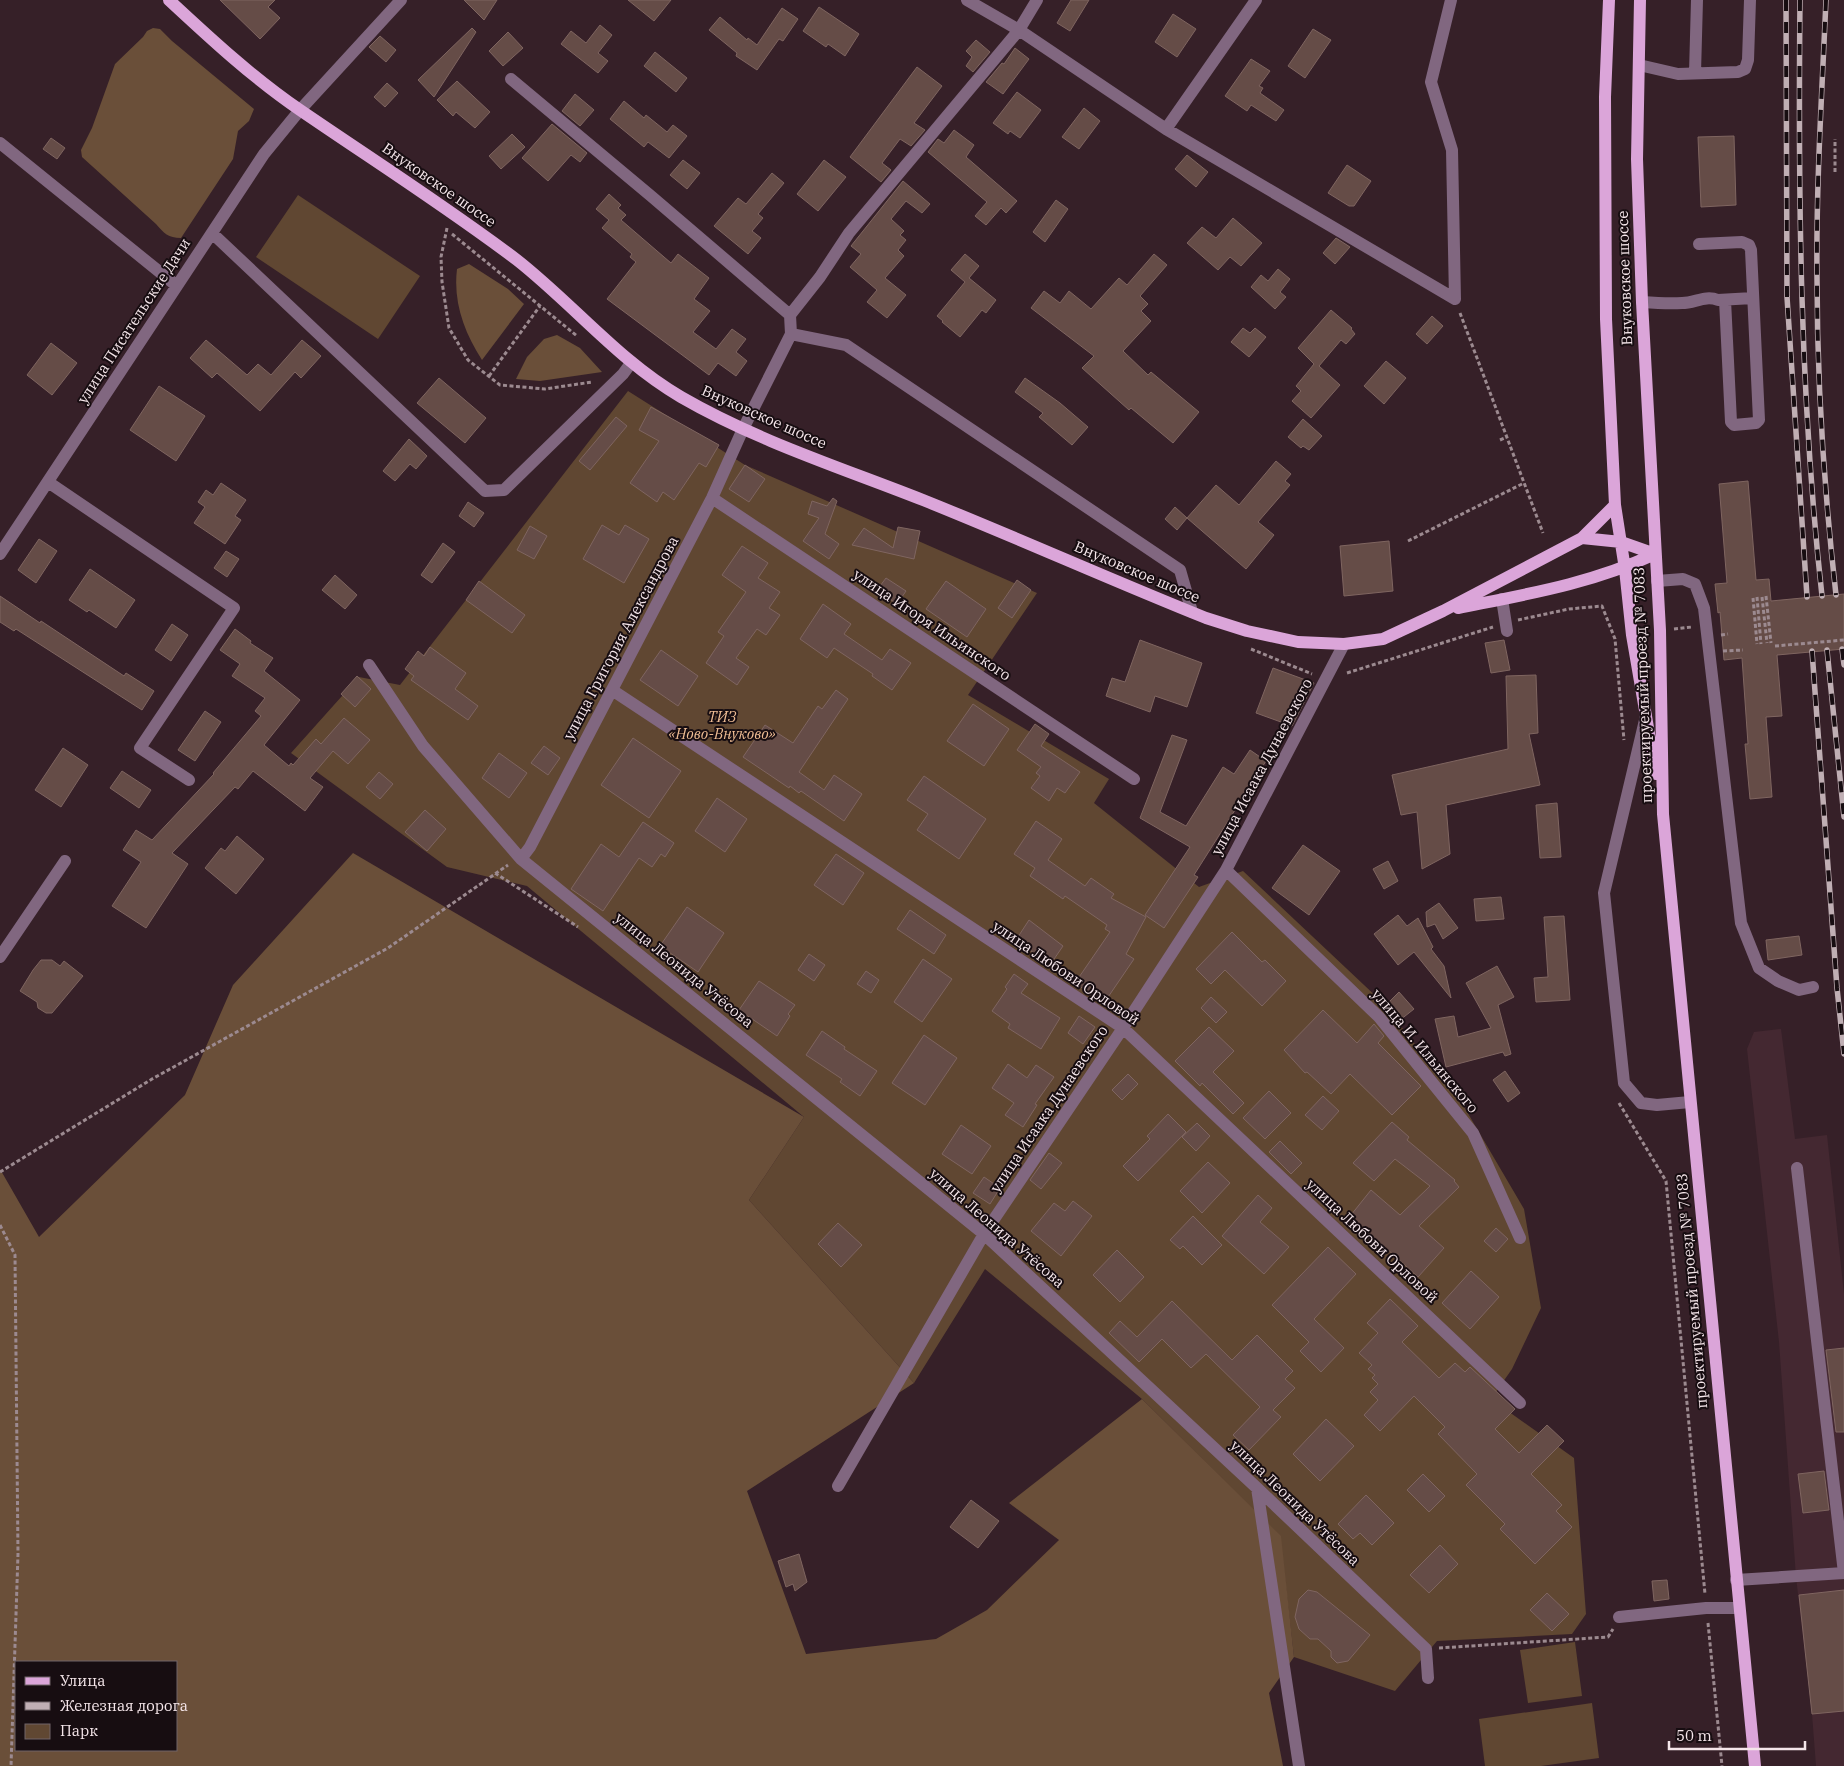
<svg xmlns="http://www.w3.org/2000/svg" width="1844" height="1766" font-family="'IBM Plex Serif',serif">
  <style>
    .built { fill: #442831 }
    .green { fill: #604732 }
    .forest { fill: #6a4f39; fill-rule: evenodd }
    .building { fill: #654c47; stroke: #7f6560 }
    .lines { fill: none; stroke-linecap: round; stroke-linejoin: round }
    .path { stroke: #9c8a90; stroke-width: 3; stroke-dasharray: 4 2.5; stroke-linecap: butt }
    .minor { stroke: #816780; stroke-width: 12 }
    .major { stroke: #dba5d9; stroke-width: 12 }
    .rail-casing { stroke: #c0afb4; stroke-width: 5.5 }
    .rail { stroke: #170d11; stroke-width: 4; stroke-dasharray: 11; stroke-linecap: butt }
    .path-bridge { stroke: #9c8a90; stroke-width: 3; stroke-dasharray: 4 2.5; stroke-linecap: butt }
    .labels { text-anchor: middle; stroke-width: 4; stroke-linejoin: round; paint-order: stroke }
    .street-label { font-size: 15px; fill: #f5e6ea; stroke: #170d11 }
    .park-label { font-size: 15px; font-style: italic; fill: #eebc93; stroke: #170d11 }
  </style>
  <rect width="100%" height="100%" fill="#362028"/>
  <!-- built -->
  <path class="built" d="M1781,1029l14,110 32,-4 17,159v472h-28l-4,-52 -16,-137 -17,-235 -32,-293 7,-17z"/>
  <!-- green -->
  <path class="green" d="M298,195l122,81 -42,63 -122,-82z
    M628,391l117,74 292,128 -69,102 141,84 -15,24 105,84 44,-16 138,130 82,104 61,104 17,99 -29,61 -21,30 83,59 12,156 -14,20 -135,7 -42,50 -101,-34 -14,-121 -138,-137 -157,-130 -71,114 -165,-183 55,-83 -277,-231 -80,-19 -156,-114 68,-76 41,8z
    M1575,1642l7,54 -54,7 -8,-53z
    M1592,1703l7,55 -58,8h-56l-6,-47z"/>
  <!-- forest -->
  <path class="forest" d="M153,28l7,1 12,12 82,68 -5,12 -11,10 -5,28 -52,79c-13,0 -17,-5 -25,-14l-74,-67 -1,-7 11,-22 23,-64 28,-27 4,-6z
    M469,264l39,25 16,15 -42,56c-18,-28 -29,-58 -25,-91z
    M557,335l23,13 22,24 -62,9 -24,-2 11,-22 17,-18z
    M353,853l451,264 -55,83 165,183 -167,108 59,163 130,-15 51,-29 72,-70 -50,-37 133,-104 139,137 13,121 -25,36 14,73h-1283v-597l39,68 146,-142 48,-110zM16,1662h160v88h-160z"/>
  <!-- building -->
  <path class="building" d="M220,0h55l-7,7 12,11 -20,21z
    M464,0h33l-13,20z
    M628,0h43l-17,21z
    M1071,0h18l-19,31 -13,-8z
    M819,7l40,27 -14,22 -17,-12 -2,3 -23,-16z
    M782,8l16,11 -15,22 -4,-2 -22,31 -21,-14 1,-3 -28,-23 11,-13 27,23 1,-2 9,7z
    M1173,14l23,15 -19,28 -22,-15z
    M600,25l12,10 -14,18 10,8 -10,12 -37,-29 10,-13 15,12z
    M472,28l4,4 -42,65 -16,-17z
    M1313,29l18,11 -26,38 -17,-12z
    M508,32l15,16 -20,18 -14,-15z
    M380,36l16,14 -10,12 -17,-15z
    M976,40l14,12 -17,20 -7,-6 6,-9 -6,-6z
    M1015,48l14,11 -26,35 -17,-12 16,-19 2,1z
    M655,52l32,26 -11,14 -32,-26z
    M1251,59l19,12 -11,15 4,2 -3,5 24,17 -8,11 -25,-16 -4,6 -22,-15z
    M917,67l25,19 -28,37 11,7 -14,16 -11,-7 -18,24 9,7 -10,12 -31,-25z
    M457,81l33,31 -15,16 -19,-16 -3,4 -16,-16z
    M387,83l11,10 -13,14 -11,-10z
    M1017,92l24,18 -21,28 -10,-7 -2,3 -15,-11z
    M575,94l19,16 -14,16 -18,-15z
    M624,101l20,17 2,-3 21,17 6,-7 14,11 -18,22 -21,-16 -4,5 -34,-28z
    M1084,108l16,13 -21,28 -17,-12z
    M552,124l35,29 -7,9 -9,-7 -23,26 -26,-23z
    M954,130l20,15 -8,12 51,44 -11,12 -5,-5 -15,17 -11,-9 12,-14 -59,-50 10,-13 6,4z
    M512,134l13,13 -24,22 -12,-13z
    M1734,136l2,69 -35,2 -3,-70z
    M51,138l14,10 -8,11 -14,-10z
    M1187,155l21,17 -12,15 -21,-18z
    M683,160l17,13 -13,16 -17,-14z
    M824,160l22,17 -28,34 -21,-17z
    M1347,165l24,16 -17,25h-5l-21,-13z
    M772,173l12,10 -26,31 5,4 -11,13 9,7 -13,16 -34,-28 24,-28 8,6z
    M903,181l27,23 -8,9 -16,-12 -15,18 13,12 -4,4 6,5 -8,10 6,6 -19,22 21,17 -19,23 -20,-16 10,-12 -27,-23 11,-13 -10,-8z
    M609,194l12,11 -3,3 8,7 -5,5 50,43 7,-9 31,24 -15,21 16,12 -17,21 23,17 16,-20 14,10 -10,13 11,9 -11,15 -18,-13 -9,12 -102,-76 29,-37 -6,-5 2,-3 -30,-26 7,-8 -13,-11z
    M1056,200l12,9 -23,33 -12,-10z
    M1233,218l29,25 -21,23 -11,-9 -12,13 -31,-27 15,-16 14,11z
    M1336,238l14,9 -15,17 -12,-11z
    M965,254l14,12 -10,12 27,22 -10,13 -4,-3 -22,27 -18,-15 1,-1 -6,-5 28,-34 -14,-12z
    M1154,254l13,11 -27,31 8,8 -7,7 10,10 -28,30 25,24 3,-3 48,40 -26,31 -42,-35 -2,2 -47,-42 12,-12 -63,-48 13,-17 16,12 9,-12 22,18 28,-31 8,7z
    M1278,269l12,10 -10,13 6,5 -11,12 -24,-22 10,-12 7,6z
    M1331,310l21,18 -1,1 4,5 -9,10 -5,-4 -22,26 21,19 -29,33 -19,-17 9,-10 -5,-5 18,-22 -16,-16z
    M1432,316l11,10 -16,18 -11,-10z
    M1243,328l7,5 5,-5 11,9 -17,20 -18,-15z
    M206,340l41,35 11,-11 13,11 31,-35 19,16 -20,22 -6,-6 -35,39 -43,-38 -5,5 -22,-20z
    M51,343l26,20 -25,32 -25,-20z
    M1386,361l20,17 -22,26 -20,-18z
    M439,378l47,40 -21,25 -48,-40z
    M1025,378l35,25 28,24 -16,18 -33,-28 4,-4 -28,-21z
    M159,386l46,30 -29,45 -46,-31z
    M651,407l68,38 -13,22 -7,-4 -25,37 -11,-8 -6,10 -27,-19 29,-42 -20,-11z
    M616,417l11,9 -37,44 -11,-9z
    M1303,419l19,17 -13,14 -6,-4 -2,2 -13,-11z
    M409,439l18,17 -11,13 -6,-5 -15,17 -12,-10z
    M1276,461l15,13 -6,7 5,4 -32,37 16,13 -28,34 -59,-51 29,-33 23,20z
    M745,465l20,14 -16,23 -20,-13z
    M1748,481l8,99 13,-1 2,22 73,-7v55l-67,6 5,61 -16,1 6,80 -22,2 -5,-55h3l-6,-86 -18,2 -4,-48 -2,1 -3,-29 12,-1 -8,-99z
    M221,483l25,17 -11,16 6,4 -16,24 -31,-21 11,-16 -7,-5 8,-12 7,5z
    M833,498l4,3 -12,33 14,10 -10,15 -26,-18 16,-23 -11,-4 4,-13 15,5z
    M468,502l16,11 -10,14 -15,-11z
    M1175,507l12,11 -10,12 -12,-11z
    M602,525l17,10 6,-10 24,14 -25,44 -41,-24z
    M530,526l17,10 -13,23 -17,-9z
    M898,527l22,4 -6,28 -62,-14 12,-17 29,20z
    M39,539l18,12 -21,32 -18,-13z
    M1389,541l4,50 -49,5 -4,-50z
    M443,543l12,9 -23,31 -11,-8z
    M742,546l26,17 -10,15 22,14 -11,16 11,7 -14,20 -9,-6 -21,29 13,9 -12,18 -31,-22 18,-27 -6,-4 28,-40 -24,-17z
    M226,551l13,8 -12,18 -13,-9z
    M90,569l45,31 -19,28 -27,-18 -2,2 -18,-12z
    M335,575l22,20 -12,14 -23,-19z
    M886,578l20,13 -9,13 -20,-14z
    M1017,580l14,10 -19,28 -14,-10z
    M479,581l46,34 -13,18 -46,-33z
    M946,581l40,28 -19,28 -41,-28z
    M0,596l40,27 1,-2 83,55 2,-3 28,18 -12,19 -126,-81 -2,2 -14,-9z
    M823,604l28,20 -7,10 38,26 8,-11 21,14 -19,27 -20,-14 1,-2 -39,-26 -7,10 -27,-19z
    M172,624l16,11 -17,26 -16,-11z
    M235,629l16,12 -1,2 23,15 -9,13 36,29 -36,45 25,21 2,-3 2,2 23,-26 5,5 23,-26 26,22 -22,24 -15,-13 -23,27 13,9 -18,24 -52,-40 -15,18 -3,-2 -63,66 16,11 -42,64 -34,-22 29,-44 -18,-12 13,-20 16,10 62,-66 -1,-1 48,-57 -6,-5 10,-13 -33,-22 8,-12 -20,-14z
    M1140,640l62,23 -15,44 -32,-11 -5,16 -44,-16 6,-18 13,4z
    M1504,640l6,30 -19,3 -6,-30z
    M430,647l36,26 -11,16 23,17 -10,14 -57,-40 3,-4 -9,-7 13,-18 6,5z
    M661,650l37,26 -20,30 -38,-26z
    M1273,668l41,15 -22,43 -36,-13z
    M1536,675l2,58 -9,1 11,51 -94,20 4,49 -28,15 -5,-57 -16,3 -9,-40 116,-26 -2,-73z
    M357,676l14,13 -16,18 -14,-13z
    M836,690l12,9 -49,73 25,18 10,-15 28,19 -18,27 -43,-30 -2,2 -9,-7 -1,2 -46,-31 22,-32 28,18 25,-37 4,3z
    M973,704l36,25 -25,37 -37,-25z
    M205,711l16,11 -26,39 -17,-11z
    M1035,724l14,10 -8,12 39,26 -15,21 -8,-5 -8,13 -18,-13 9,-12 -4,-3 5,-6 -24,-17z
    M1172,735l15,5 -27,72 26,14 37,-59 11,7 16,-24 16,11 -72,114 4,2 -34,51 -19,-13 45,-68 -50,-29z
    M633,738l48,33 -32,47 -48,-33z
    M544,746l16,12 -12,17 -17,-12z
    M63,748l25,17 -27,42 -26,-17z
    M499,753l28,20 -18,25 -27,-20z
    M122,771l29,19 -12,18 -29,-20z
    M379,772l14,12 -13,15 -14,-12z
    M924,776l62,43 -27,40 -42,-29 11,-16 -21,-14z
    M717,798l30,21 -22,33 -30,-21z
    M1557,803l4,54 -21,1 -4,-53z
    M425,810l21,19 -19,22 -22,-19z
    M1036,821l26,18 -14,21 37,26 6,-8 23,16 -3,4 35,19 -20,37 8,5 -30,44 -29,-20 35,-51 -5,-3 2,-4 -42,-29 -2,3 -33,-23 5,-8 -21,-14z
    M643,822l31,21 -9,14 -4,-3 -9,13 -13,-9 -36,53 -32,-22 30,-45 18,13z
    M237,836l27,23 -28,35 -31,-26 16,-20 4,3z
    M1303,845l37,26 -31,44 -37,-27z
    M836,854l28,19 -21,32 -29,-20z
    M1388,861l10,20 -14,8 -11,-20z
    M1501,897l3,22 -28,2 -2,-22z
    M1439,903l19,25 -15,11 -8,-15 -8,3 -1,-15z
    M687,907l37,26 -26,39 -38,-26z
    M910,910l36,25 -12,19 -37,-25z
    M1398,915l9,11 11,-8 15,29 -2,2 13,17 7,32 -37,-46 -16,13 -24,-31z
    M1564,916l6,84 -34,2 -2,-24 14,-1 -4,-60z
    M1029,920l34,26 -13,19 -23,-17 -1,2 -12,-7z
    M1232,932l30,30 3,-2 21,21 -24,25 -37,-36 -14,14 -15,-15z
    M1799,936l3,19 -34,5 -2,-20z
    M809,954l16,11 -11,16 -16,-11z
    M923,959l29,20 -30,43 -28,-20z
    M41,960h11l8,6 4,-5 19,15 -31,37h-6l-8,-5 -1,-6 -17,-11 13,-21z
    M1497,966l17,31 -16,8 13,49 -6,2 -2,-4 -57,15 -11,-48 19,-3 4,21 33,-9 -25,-45z
    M866,971l13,9 -8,13 -14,-9z
    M1014,974l14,10 -7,9 39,25 -19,31 -33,-21 2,-4 -18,-13 15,-22 -2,-2z
    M759,981l36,24 -7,9 2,2 -13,20 -38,-26z
    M1399,992l15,17 -19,15 -10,-12 2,-2 -3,-3z
    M1211,997l16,15 -11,11 -15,-15z
    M1323,1010l34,33 17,-19 10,12 -6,7 43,43 -29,29 -42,-41 -19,20 -24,-22 -2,1 -21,-23z
    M1079,1016l16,11 -12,17 -15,-11z
    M1209,1027l25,24 -21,21 31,31 -11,11 -31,-31 -2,3 -25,-25z
    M822,1031l23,16 -1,2 33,22 -17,25 -20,-14 2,-3 -36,-24z
    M924,1035l33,23 -32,47 -33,-22z
    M1008,1064l19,14 9,-13 18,12 -19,27 2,1 -14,22 -18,-12 9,-12 -22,-15z
    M1505,1071l15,22 -12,9 -15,-22z
    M1128,1074l10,10 -16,16 -10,-10z
    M1269,1091l22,22 -26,26 -22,-21z
    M1323,1096l16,15 -17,19 -17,-15z
    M1168,1114l18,18 -48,49 -15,-15 27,-27 -3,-3z
    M1392,1122l17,15 -2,3 48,40 -1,1 5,6 -40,39 25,22 -26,29 -43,-39 -3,3 -25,-21 24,-30 29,25 30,-29 -35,-27 -21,22 -21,-18z
    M1197,1123l13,13 -14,15 -14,-14z
    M961,1125l30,21 -19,28 -30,-20z
    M1280,1141l22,22 -11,11 -22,-22z
    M1049,1153l13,10 -21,26 -11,-9z
    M1208,1162l22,21 -28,30 -22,-22z
    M984,1177l16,11 -10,16 -17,-11z
    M1258,1195l14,13 -12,14 29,25 -25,27 -42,-38z
    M1073,1201l19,15 -31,40 -30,-25 23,-28 11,8z
    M1193,1216l29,29 -20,20 -19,-19 -3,3 -10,-9z
    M838,1223l24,22 -21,22 -23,-23z
    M1496,1228l12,11 -12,13 -12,-11z
    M1328,1247l28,27 -42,45 30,29 -23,24 -21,-21 9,-9 -37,-37z
    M1117,1250l27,27 -24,25 -27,-27z
    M1471,1271l28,26 -29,32 -28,-26z
    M1390,1299l28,27 -16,16 37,36 16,-15 10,9 5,-5 45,42 -20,20 24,24 28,-28 17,16 -33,33 31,31 -6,6 16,16 -37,37 -35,-35 5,-5 -39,-39 11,-11 -39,-40 7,-7 -31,-31 -34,35 -16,-16 14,-15 -8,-8 8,-8 -6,-6 3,-3 -7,-6 4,-4 -13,-12 19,-20 -11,-10z
    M1172,1301l60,59 25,-25 36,36 -8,8 10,9 -22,22 8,7 -32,33 -16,-15 27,-28 -54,-53 -15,14 -29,-29 -23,23 -30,-29 11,-12 17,16z
    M1844,1348v84h-8l-10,-82z
    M1326,1419l28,27 -34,35 -27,-27z
    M1824,1471l5,39 -26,3 -5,-39z
    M1423,1474l22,22 -16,16 -22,-22z
    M1366,1495l28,28 -22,22 -12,-12 -7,6 -15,-15z
    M971,1500l28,21 -21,27 -28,-21z
    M1440,1545l18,19 -29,29 -19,-18z
    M799,1554l8,28 -12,9 -2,-7 -7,3 -8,-26z
    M1667,1580l2,19 -15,2 -2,-20z
    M1308,1590l9,2 53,43 -22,26 -11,2 -6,-6v-6l-13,-12h-8l-11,-10 -4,-12 4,-18z
    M1844,1590v121l-32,3 -13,-119z
    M1547,1593l22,21 -17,17 -22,-21z"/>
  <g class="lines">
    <!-- path -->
    <path class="path" d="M1835,172v-33
      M447,228l-6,29 1,25 7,46 19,32 32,25 45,4 47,-7
      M452,234l125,102
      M1460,313l83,220
      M489,376l51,-70
      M1500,440l7,-3
      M1408,541l116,-58
      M1766,596l5,47
      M1757,597l4,47
      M1762,597l5,46
      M1753,598l4,46
      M1518,620l51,-11 33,-3 13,33 9,101
      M1674,629l18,-2
      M1721,635l7,-1
      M1251,649l61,25
      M1723,651l20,-1
      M1347,673l146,-46
      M495,873l83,54
      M1619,1103l47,78 39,413
      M0,1172l152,-93 236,-131 120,-83
      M0,1225l15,30 3,299 -7,212
      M1708,1623l14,143
      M1439,1648l169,-11 5,-8"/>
    <!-- minor -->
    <path class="minor" d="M967,0l52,30 147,99 289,170
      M1451,0l-20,82 21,68 3,149
      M1639,65l39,9 60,-2 7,-3 3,-9 2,-60
      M1695,73l2,-73
      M511,79l140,117 139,119
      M1166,129l90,-129
      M0,143l177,143
      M212,233l273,258 19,-1 119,-116 8,-11
      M1699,244l43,-2 7,3 2,5 8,170 -3,3 -22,2 -3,-3 -6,-122
      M1642,302c13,1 27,2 40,1 13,0 23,-8 36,-3l35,-2
      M791,334l55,11 334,225 12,42
      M48,482l186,126 -94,140 49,32
      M712,498l422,281
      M0,554l264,-400 36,-44 101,-110
      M1657,581l26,-2 12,5 9,24 37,315 18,45 19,13 21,9 14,-3
      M1502,599l5,32
      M369,665l54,81 98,113 463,375 273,254 169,161 2,29
      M612,690l511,338 397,375
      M1646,716l-42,177 20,190 17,20 16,2 33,-3
      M521,859l9,-12 182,-349 31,-69 48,-95 -1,-19 30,-38 29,-44 170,-203 18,-30
      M1226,870l153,147 94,116 47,105
      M0,957l65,-96
      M1797,1168l47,405
      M838,1486l146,-252 139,-206 103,-158 118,-226
      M1257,1488l42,278
      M1736,1580l108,-7
      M1619,1617l87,-9h32"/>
    <!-- major -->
    <path class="major" d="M169,0c42,39 84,78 131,110 73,50 147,97 217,150 56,44 102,101 164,137 76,44 161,71 242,103 95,38 188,80 283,118l41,13 51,11 46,2 39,-5 60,-28 139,-73 33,-33
      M1609,0l-4,97 1,222 9,186 10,64 7,66 24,139
      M1640,0l-3,159 5,143 18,328 3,184 92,952
      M1582,538l39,4 34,12
      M1458,608c70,-14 132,-24 197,-54"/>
    <defs>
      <path id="rail" d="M1786,0l1,297 20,300
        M1800,0c-2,199 0,398 22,596
        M1826,0c-4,92 -10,184 -9,277 0,106 7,212 19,318
        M1842,649l2,16
        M1827,650l17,167
        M1812,651l25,337 7,66"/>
    </defs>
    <!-- rail casing -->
    <use href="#rail" class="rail-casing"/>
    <!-- rail -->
    <use href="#rail" class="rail"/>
    <!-- path-bridge -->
    <path class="path-bridge" d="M1775,646l69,-6"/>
  </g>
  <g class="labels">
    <!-- street labels -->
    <g class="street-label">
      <text transform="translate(439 185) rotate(35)" y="5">Внуковское шоссе</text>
      <text transform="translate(1625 278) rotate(-92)" y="5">Внуковское шоссе</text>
      <text transform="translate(134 321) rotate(-57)" y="5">улица Писательские Дачи</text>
      <text transform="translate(764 417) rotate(24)" y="5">Внуковское шоссе</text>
      <text transform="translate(1137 572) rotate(23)" y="5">Внуковское шоссе</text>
      <text transform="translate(932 625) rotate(34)" y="5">улица Игоря Ильинского</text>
      <text transform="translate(621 638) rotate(-62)" y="5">улица Григория Александрова</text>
      <text transform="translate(1643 685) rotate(-92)" y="5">проектируемый проезд № 7083</text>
      <text transform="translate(1262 767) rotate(-62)" y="5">улица Исаака Дунаевского</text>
      <text transform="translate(684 970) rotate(39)" y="5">улица Леонида Утёсова</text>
      <text transform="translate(1066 973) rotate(34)" y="5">улица Любови Орловой</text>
      <text transform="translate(1425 1051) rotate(50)" y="5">улица И. Ильинского</text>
      <text transform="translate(1049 1109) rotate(-56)" y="5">улица Исаака Дунаевского</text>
      <text transform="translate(997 1228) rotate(41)" y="5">улица Леонида Утёсова</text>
      <text transform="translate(1372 1241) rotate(43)" y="5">улица Любови Орловой</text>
      <text transform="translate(1692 1291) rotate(-95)" y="5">проектируемый проезд № 7083</text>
      <text transform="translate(1295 1503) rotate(44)" y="5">улица Леонида Утёсова</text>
    </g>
    <!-- park labels -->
    <g class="park-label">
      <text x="722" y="722">ТИЗ<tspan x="722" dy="17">«Ново-Внуково»</tspan></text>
    </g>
  </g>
  <!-- legend -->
  <rect x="15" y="1661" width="162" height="90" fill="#170d11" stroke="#706468"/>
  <rect x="25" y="1677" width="25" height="8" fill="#dba5d9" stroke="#706468"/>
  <text x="60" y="1686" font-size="15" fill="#f5e6ea">Улица</text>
  <rect x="25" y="1702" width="25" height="8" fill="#c0afb4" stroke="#706468"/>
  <text x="60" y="1711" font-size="15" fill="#f5e6ea">Железная дорога</text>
  <rect x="25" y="1724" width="25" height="15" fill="#604732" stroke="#706468"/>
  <text x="60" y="1736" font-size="15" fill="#f5e6ea">Парк</text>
  <!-- scale -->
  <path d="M1669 1741v8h136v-8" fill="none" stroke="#f5e6ea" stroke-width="2.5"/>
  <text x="1676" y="1741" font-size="15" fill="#f5e6ea" stroke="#170d11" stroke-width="4" paint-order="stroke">50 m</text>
</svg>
